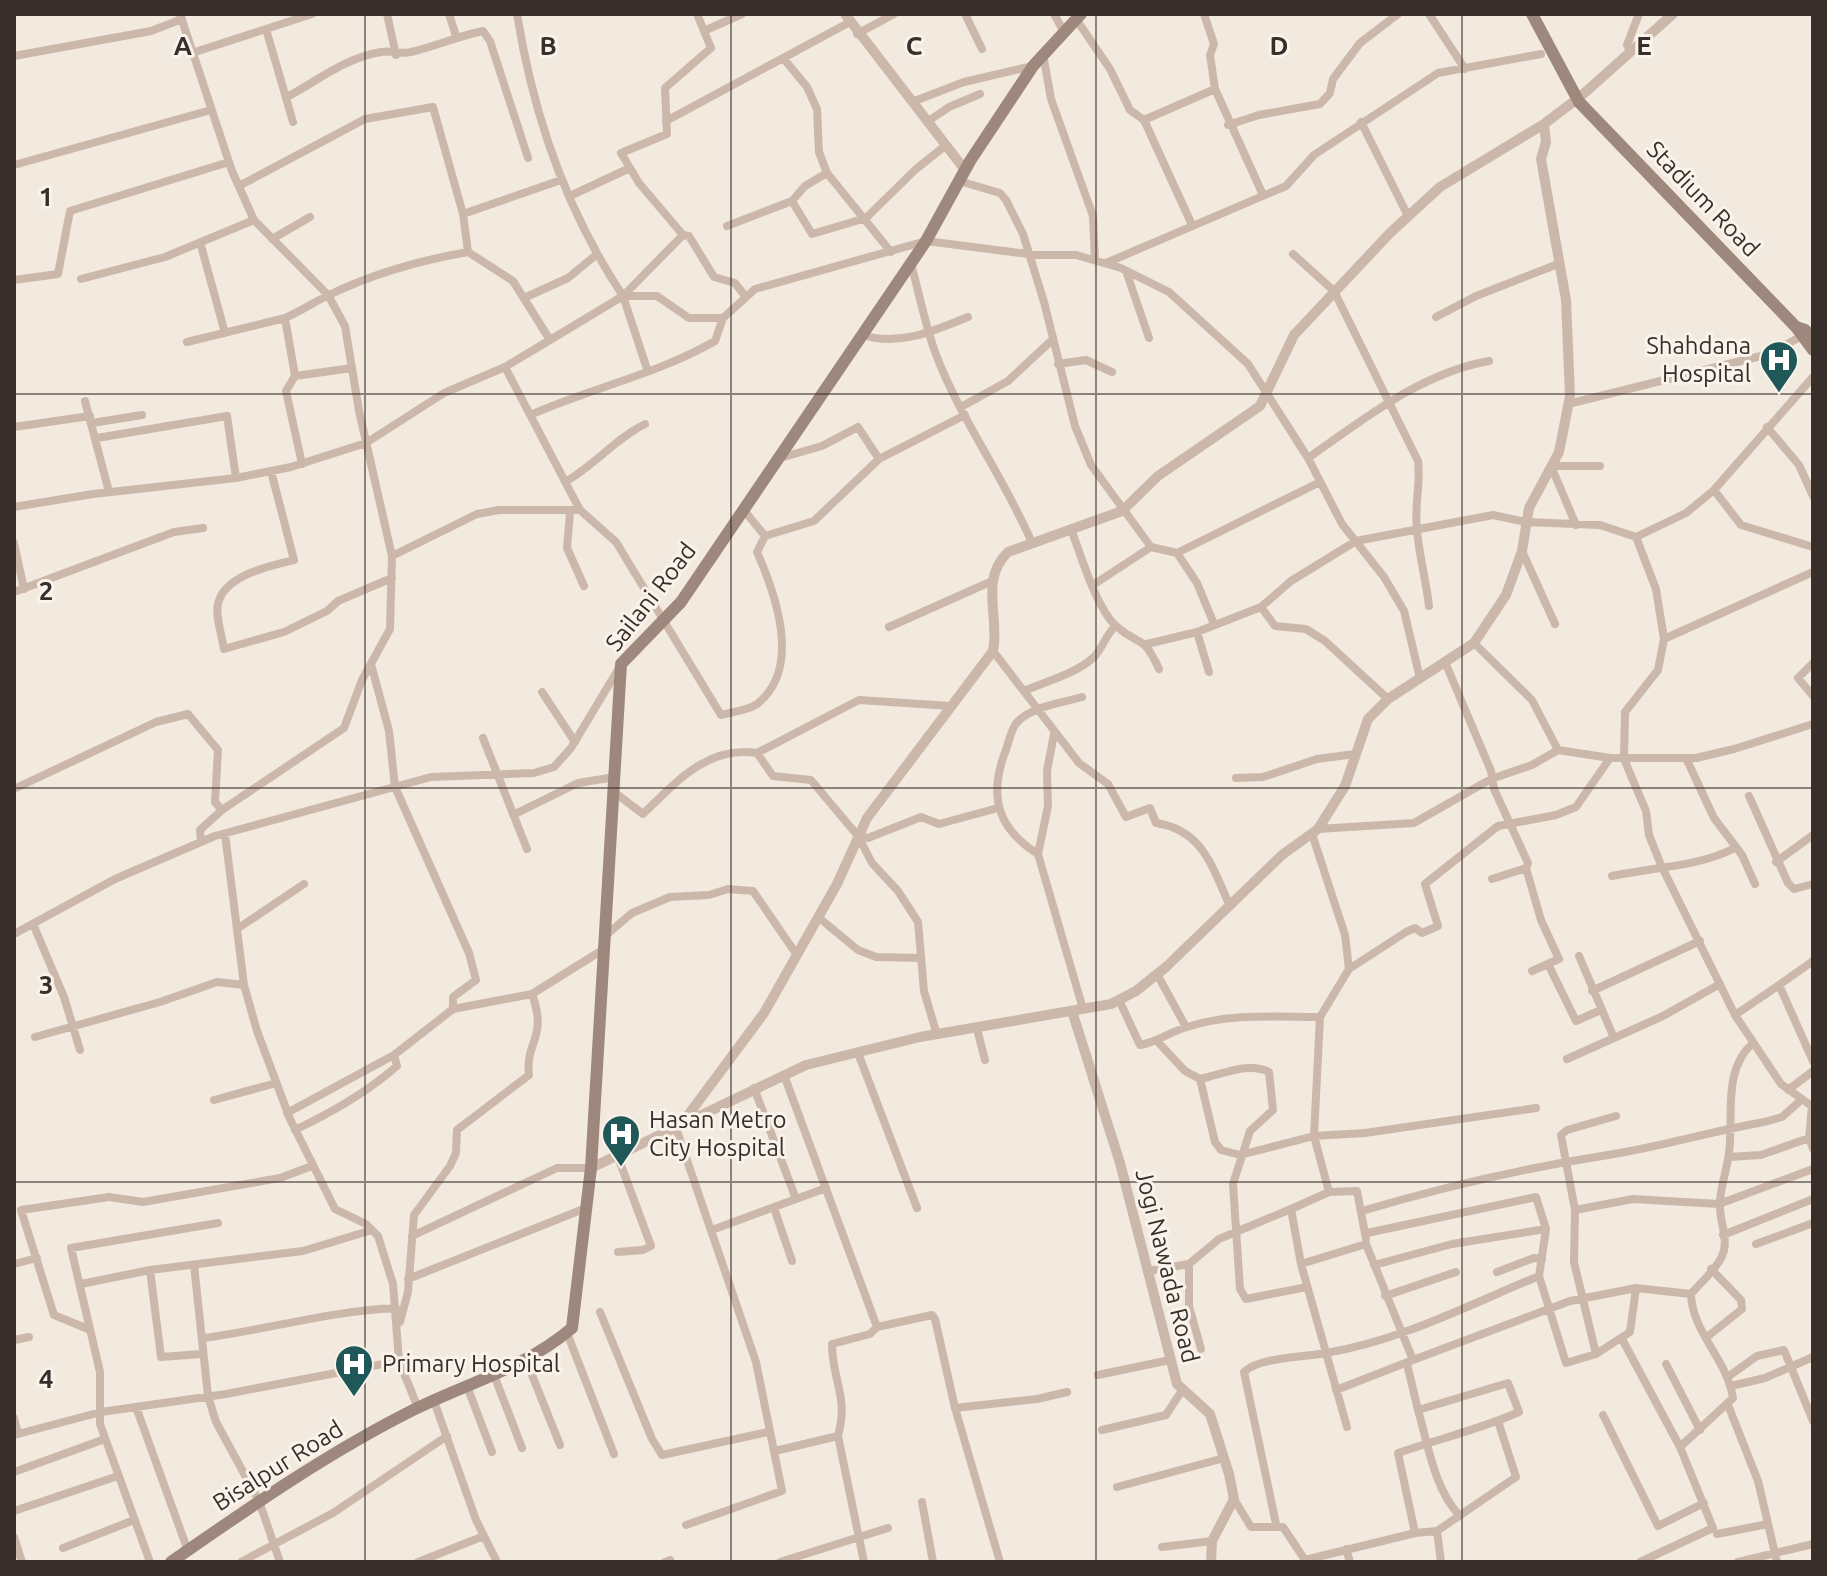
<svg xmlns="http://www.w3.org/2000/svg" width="1827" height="1576" font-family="Ubuntu,sans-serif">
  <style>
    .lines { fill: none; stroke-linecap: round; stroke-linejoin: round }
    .minor { stroke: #cbb8aa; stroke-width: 8 }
    .tertiary { stroke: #cbb8aa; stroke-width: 10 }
    .secondary { stroke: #9e877c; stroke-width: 12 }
    .secondary-bridge { stroke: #9e877c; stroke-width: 12 }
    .grid { fill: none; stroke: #382e2a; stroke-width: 2; stroke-opacity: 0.55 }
    .labels { text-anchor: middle; stroke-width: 6; stroke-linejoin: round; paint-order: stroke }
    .street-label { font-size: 24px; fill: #382e2a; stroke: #faf3eb }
    .poi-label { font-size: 24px; fill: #382e2a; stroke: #faf3eb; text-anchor: start }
    .grid-label { font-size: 26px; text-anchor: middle; font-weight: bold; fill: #382e2a; stroke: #faf3eb; stroke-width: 6; stroke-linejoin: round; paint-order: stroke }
  </style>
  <rect width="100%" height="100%" fill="#f2e9df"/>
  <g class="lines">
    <!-- minor -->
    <path class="minor" d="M180,14l52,157 22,49 74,75 17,31 14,85 33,145 -2,73 -28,51 -18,48 -122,82 -22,20 1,12
      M387,14l9,41
      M449,14l7,22
      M517,14c16,100 50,198 106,282
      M697,14l7,17
      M742,14l-38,17 7,17 -46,40 2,46 -46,19 18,30 44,52 6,1 25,41 21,6 11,14
      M965,14l17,35
      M1054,14l10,18
      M1204,14l10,30 -4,11 5,34 48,106
      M1429,14l36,55
      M1076,19l34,50 20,41 14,10 48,105
      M266,29l27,93
      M857,34l37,-20
      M1631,52l-4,-7 12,-31
      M192,53l120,-39
      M1043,54l8,45 42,117 2,44
      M14,56l137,-25 31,-12
      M784,59l23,28 10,22 2,43 8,21 64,79
      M287,97c30,-16 60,-40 94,-45 11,-2 19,3 30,0 25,-6 47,-16 72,-21l7,10 38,117
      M912,102l52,-20 69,-16
      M1144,120l71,-31
      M666,121l184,-99
      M927,122l22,-15 31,-13
      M1361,122l47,94
      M1228,125l31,-10 61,-11 10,-11 3,-14 27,-36 38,-29
      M14,165l197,-55
      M959,181l41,12 6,7 17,34 21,68 31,124 16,39 60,82 26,6
      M239,186l126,-67 68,-12 30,107 5,38
      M572,195l58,-27
      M792,201l20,33 54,-16 50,-49 29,-23
      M463,214l98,-34
      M727,226l65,-25 13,-15 22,-13
      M272,239l38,-22
      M200,242l25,91
      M1293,254l41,37 84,170c3,22 -4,45 -1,69 2,25 9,50 12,76
      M1106,263l180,-77 28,-31 124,-82 103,-19
      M911,264c8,29 14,60 24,88 25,67 69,125 97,191
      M1126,271l23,67
      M81,279l84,-22 89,-37
      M14,280l44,-6 12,-63 159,-49
      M524,298l44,-20 28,-23
      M1436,317l40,-21 82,-32
      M285,318c16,-7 29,-16 44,-23 43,-21 93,-35 139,-43l45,29 37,59 -45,27
      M863,335c36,12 73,-5 105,-18
      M550,340l73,-44h34l32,22h34l32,-29 171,-48 110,14h40l45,13 48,24 79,72 60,94 34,66 42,53 20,34 16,67
      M187,342l98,-24 10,58 -9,15 16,73
      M1058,364l28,-4 26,12
      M647,369l-24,-73 60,-61
      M295,376l57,-8
      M85,401l24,91
      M1568,404l201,-50 31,-17
      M961,407l47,-26 43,-40
      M530,415c61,-27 128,-41 185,-74l8,-23
      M92,423l50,-8
      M14,427l76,-11
      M1767,427l32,38 14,31
      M97,438l130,-22 9,62
      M780,458l42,-12 36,-19 21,32
      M1308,458c56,-39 113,-85 181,-97
      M271,471l23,89c-24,6 -70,15 -76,44 -3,12 4,32 6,45l60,-17 43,-21 11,-10 54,-23
      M565,482c30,-17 50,-43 80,-58
      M1714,490l27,35 72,22
      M14,507l79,-13 143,-16 55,-11 75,-24 78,-50 61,-26 75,143 36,32 105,173c11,-3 28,-5 36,-11 45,-35 19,-109 0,-152l8,-16 49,-15 65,-62 86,-44
      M743,509l22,27
      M570,512l-3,36 17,38
      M1576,525l-25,-59h49
      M1071,529c10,26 25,79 45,97 25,22 26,6 43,43
      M1636,537l50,-24 28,-23 99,-113
      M14,543l10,46
      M1522,551l33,73
      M392,556l85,-42 22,-4h81
      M1093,585l58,-38
      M14,592l160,-60 29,-4
      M1261,607l14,19 31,3 19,12 63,58
      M1214,624l-17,-41 -20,-30 143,-71
      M889,627l101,-45
      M1197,632l12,40
      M1664,639l149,-67
      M1474,643l58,57 26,50
      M1147,644l50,-12 64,-25 30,-26 65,-40 137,-26 33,7 74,3 36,12 20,52 8,50 -6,31 -33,42 -1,47 22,52 3,24 12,30 74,150 46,69 32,23
      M993,651l86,112 29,21 18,33 24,-9 6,15c47,7 56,44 74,83
      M1445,662l46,109 3,18 34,74 -2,5
      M1813,663l-15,15 15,18
      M371,664l18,67 6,56 74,166 7,27 -23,17v12
      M1024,691c22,-10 52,-17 70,-34 8,-8 12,-22 21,-31
      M542,692l33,50
      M1054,734l-7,37 1,35 -10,48 45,155
      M483,738l44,111
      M757,753l16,23 38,4 47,56 14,27 26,28 20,31 6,69 13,44
      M1686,758l28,60 28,37 13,29
      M1236,778l27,-1 54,-18 38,-5
      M14,789l142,-67 32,-8 30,36 -3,52 7,8
      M614,792l29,22c32,-31 65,-69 114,-61l102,-53 92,6
      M1749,796l39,87 6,6 19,-5
      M513,815l65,-32 37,-6
      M1318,829l96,-6 77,-44 41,-14 26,-15 52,8h86l38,-9 79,-25
      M225,834l19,151 13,46 33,88 45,90 31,15 12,12 15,48 6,77 19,47
      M1312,834l33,101 4,34
      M858,836l10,2 53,-21 18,7 59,-16
      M1038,854c-40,-25 -49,-56 -34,-99 4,-9 6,-22 11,-30 12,-18 47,-22 67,-28
      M1776,862l37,-27
      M1612,876c41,-9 86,-9 123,-28
      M1492,879l34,-11 15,52 18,39 -27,12
      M818,917l40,33 18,7 44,1
      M33,924l31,73 16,53
      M237,929l67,-45
      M14,934l101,-55 100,-43 216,-59 103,-4 20,-6 17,-19 48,-80
      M605,936l27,-23 38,-16 39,-2 19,-6 25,2 44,64
      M1579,956l35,82
      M1548,964l28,57 25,-11
      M1157,974l29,53
      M1779,985l34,-24
      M1592,991l108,-50
      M1119,1000l21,45c18,-3 29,-13 47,-18 43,-14 89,-10 133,-10
      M1735,1015l44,-30 34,76
      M977,1029l8,31
      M35,1037l125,-35 57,-20 27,3
      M1158,1042l27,29 15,8c21,-4 49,-18 69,-7l4,38 -23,21 -17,53 7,105 6,10 61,-12
      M858,1053l59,155
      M1567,1059l96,-43 57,-32
      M784,1075l93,252 -7,7 -38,10c0,37 17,52 6,92
      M1200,1079l15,63 6,8 19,5 74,-19 51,-3 171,-25
      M754,1088l42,111
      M1788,1090l25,-19
      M214,1100l62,-17
      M1812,1106l-3,32 4,11
      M287,1113l107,-58 59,-46 79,-15 72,-45
      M676,1128l80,234 26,129 -96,34
      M295,1130c37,-18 71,-37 102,-64l-3,-11
      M618,1157l33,89 -8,4 -25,2
      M1729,1157l32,-2 48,-17
      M1329,1192l-15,-56 6,-119 29,-48 57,-37 9,-4 7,5 16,-7 -13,-42 73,-58 58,-11 20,-8 34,-49
      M774,1208l18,53
      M1291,1209l38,-17 28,-1 9,48
      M1575,1210l58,-11 86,5 94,-35
      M1362,1211c81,-24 162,-43 246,-56 52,-8 104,-24 156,-33l18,-5 19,-17
      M712,1230l114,-42
      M1367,1233l169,-36 10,32 -7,47 27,87 30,-9 34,-22 6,-44
      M1723,1235l90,-36
      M412,1236l145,-68h34
      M1756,1244l57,-21
      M14,1264l23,-6
      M1189,1264v42l12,43
      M1301,1264l46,163
      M194,1265l14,131 8,26 43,79 21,61
      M1374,1265l78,-21 94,-15
      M150,1270l11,87 40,-3
      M1148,1271l41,-7 30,-25 72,-30 10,55 65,-20 47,116 157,-59 66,-13 55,6
      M1497,1272l37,-14 8,1
      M408,1279l178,-71
      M81,1284l69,-14 153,-19 69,-21
      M1385,1296l71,-24
      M600,1312l52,127 10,16 106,-23
      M400,1322l8,-30 6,-77 36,-49 6,-13 1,-23 72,-55c-4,-34 19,-36 3,-81
      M877,1327l55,-12 3,4 20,89 45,154
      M88,1329l-34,-14 -33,-105 88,-13 34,5 137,-24 32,-12
      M567,1333l47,121
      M1707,1337l35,-28 -1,-9 -30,-31
      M204,1338c65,-9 127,-27 192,-30
      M1622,1339l58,108
      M14,1340l15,-3
      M1596,1354l-22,-92 1,-52 -14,-75 6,-5 49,-14
      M526,1360l34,85
      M1407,1364l11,46
      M1666,1364l34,66
      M494,1375l28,73
      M1098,1375l72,-15
      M1729,1376l28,-20 27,-6 29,71
      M467,1386l25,66
      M1731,1386l34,-8 48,-21
      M1336,1390l77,-30
      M434,1401l42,119 21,42
      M1728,1405l30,76 19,81
      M136,1407l52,144
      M955,1408l82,-9 30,-7
      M1603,1415l55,111 46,-23
      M14,1418l4,16
      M1102,1430l64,-15 17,-26
      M14,1435l87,-23 125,-18 173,-33
      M775,1451l63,-15 26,126
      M14,1472l91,-33
      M1117,1487l107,-29
      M1234,1499l17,28h32l22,33 110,-27 22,-2 79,-54 -18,-56
      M922,1502l11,60
      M14,1511l104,-35
      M1276,1524l-32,-152c15,-15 61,-15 82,-19 74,-12 145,-49 213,-77
      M1437,1531l4,31
      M1415,1533l-17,-80c40,-14 83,-24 121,-41l-11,-29 -90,27c10,34 16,79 42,106
      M1717,1534l51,-10
      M14,1537l8,25
      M1162,1547l50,-6
      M63,1548l71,-28
      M1346,1549l4,13
      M150,1562l-50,-138v-52l-29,-124 147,-25
      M241,1562l92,-49 114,-77
      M418,1562l66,-26
      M665,1562l5,-2
      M780,1562l108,-34
      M1640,1562l73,-34 -33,-81 53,-49c-6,-39 -41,-66 -42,-104 9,-11 25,-24 31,-38 8,-16 -4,-37 -2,-55 1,-16 7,-32 9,-48 5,-37 -7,-83 24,-110
      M1738,1562l75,-18"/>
    <!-- tertiary -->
    <path class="tertiary" d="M845,14l120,156
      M1072,1011l48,152 57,221 33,30 19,60 5,25 -22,42 -1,21
      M683,1122l81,-109 73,-129 30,-66 126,-167c7,-35 -14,-71 15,-99l114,-41 36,-35 102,-70 34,-71 96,-102 50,-46 104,-63 37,-28 92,-82
      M591,1168l215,-103 114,-28 191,-33 25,-13 30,-24 116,-112 36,-26 27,-43 23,-67 20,-20 86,-56 32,-48 16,-44 7,-43 30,-56 11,-56 -4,-96 -25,-141 5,-17 -2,-18"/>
    <!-- secondary -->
    <path class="secondary" d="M1579,102l217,225 17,23
      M1796,327l9,3 8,8
      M171,1562c79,-55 158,-110 244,-153 55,-27 110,-41 157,-81l19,-160 30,-504 60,-62 245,-361 44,-80 63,-95 48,-52"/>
    <!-- secondary-bridge -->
    <path class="secondary-bridge" d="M1532,14l47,88"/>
  </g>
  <!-- grid -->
  <path class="grid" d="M365,14v1548M731,14v1548M1096,14v1548M1462,14v1548M14,394h1799M14,788h1799M14,1182h1799"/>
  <!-- icons -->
  <defs>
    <symbol id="hospital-pin" viewBox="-11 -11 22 30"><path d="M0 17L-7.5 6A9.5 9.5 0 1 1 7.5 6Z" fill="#205759" stroke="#faf3eb"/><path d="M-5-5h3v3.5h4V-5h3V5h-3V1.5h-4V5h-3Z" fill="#fff"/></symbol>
  </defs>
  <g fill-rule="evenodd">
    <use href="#hospital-pin" x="1757" y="338" width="44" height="60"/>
    <use href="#hospital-pin" x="599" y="1112" width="44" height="60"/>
    <use href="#hospital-pin" x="332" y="1342" width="44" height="60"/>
  </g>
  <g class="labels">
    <!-- street labels -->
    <g class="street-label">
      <text transform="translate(1703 199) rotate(46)" y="8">Stadium Road</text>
      <text transform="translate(651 597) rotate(-52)" y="8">Sailani Road</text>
      <text transform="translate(1167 1266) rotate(76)" y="8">Jogi Nawada Road</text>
      <text transform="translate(278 1466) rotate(-32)" y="8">Bisalpur Road</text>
    </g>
    <!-- poi labels -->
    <g class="poi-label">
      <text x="1751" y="354" text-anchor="end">Shahdana<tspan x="1751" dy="28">Hospital</tspan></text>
      <text x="649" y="1128">Hasan Metro<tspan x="649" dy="28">City Hospital</tspan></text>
      <text x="382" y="1372">Primary Hospital</text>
    </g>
  </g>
  <g class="grid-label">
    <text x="183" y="55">A</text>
    <text x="548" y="55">B</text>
    <text x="914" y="55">C</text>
    <text x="1279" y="55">D</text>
    <text x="1644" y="55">E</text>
    <text x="46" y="206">1</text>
    <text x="46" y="600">2</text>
    <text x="46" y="994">3</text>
    <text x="46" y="1388">4</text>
  </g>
  <!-- border -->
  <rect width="1827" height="1576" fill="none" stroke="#382e2a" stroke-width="32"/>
</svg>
